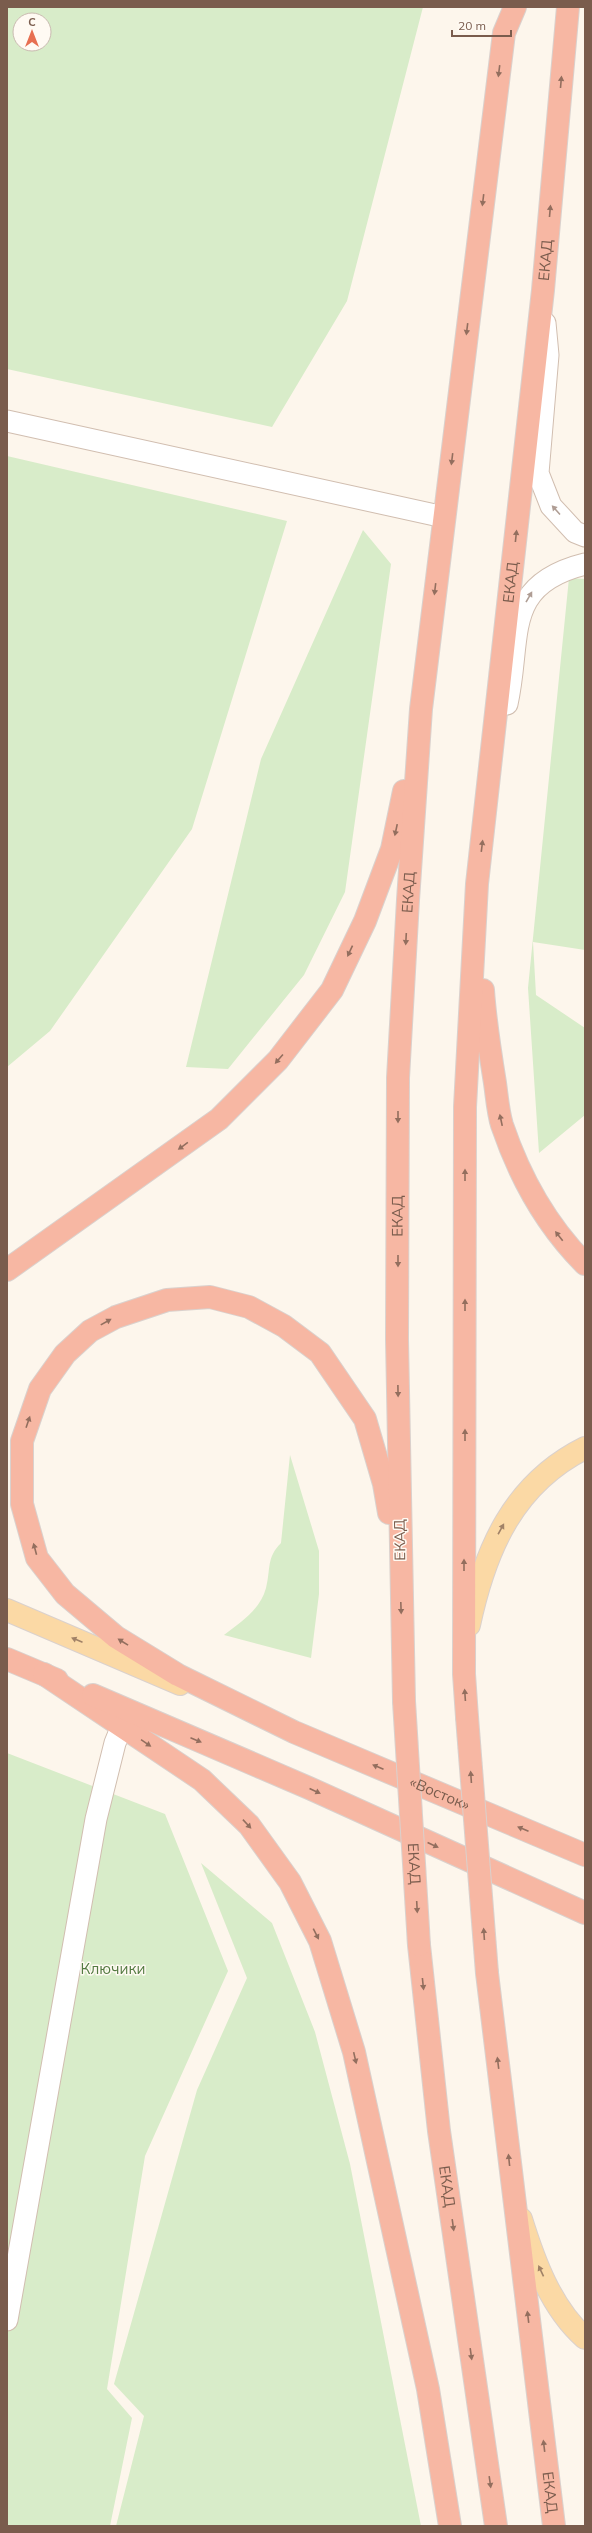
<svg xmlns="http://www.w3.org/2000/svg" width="592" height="2533" font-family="Mulish,sans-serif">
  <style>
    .green { fill: #d8ecc9; fill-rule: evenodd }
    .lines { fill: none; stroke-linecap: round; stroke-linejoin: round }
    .minor-casing { stroke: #d1beb0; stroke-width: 23 }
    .major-casing { stroke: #dad1cd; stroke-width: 24 }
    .highway-casing { stroke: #dad1cd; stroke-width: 24 }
    .minor { stroke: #fff; stroke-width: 21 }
    .major { stroke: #fbd9a5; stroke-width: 22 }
    .highway { stroke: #f7b7a3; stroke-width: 22 }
    .highway-bridge-casing { stroke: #dad1cd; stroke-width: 24; stroke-linecap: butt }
    .highway-bridge { stroke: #f7b7a3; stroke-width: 22 }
    .oneway { fill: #936e5e }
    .oneway2 { fill: #af9d94 }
    .oneway3 { fill: #a18267 }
    .labels { text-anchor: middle; stroke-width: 3; stroke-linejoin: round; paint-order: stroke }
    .street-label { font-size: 15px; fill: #7a5c4d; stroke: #fffaf3 }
    .park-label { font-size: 15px; fill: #537a41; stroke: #fffaf3 }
  </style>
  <rect width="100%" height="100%" fill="#fdf6ec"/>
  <!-- green -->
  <path class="green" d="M7,7h416l-76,294 -75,126 -265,-58zM20,20h24v24h-24z
    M7,456l280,65 -95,308 -142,202 -43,36z
    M363,530l28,34 -46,328 -41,83 -76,94 -42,-2 75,-308z
    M569,578l16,1v371l-52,-8 3,53 49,33v87l-46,38 -11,-165z
    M290,1455l29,96v43l-8,64 -87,-23c17,-13 36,-25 42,-47 5,-19 0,-30 15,-45z
    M7,1753l158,61 63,157 -83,185 -38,233 25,29 -22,108h-103z
    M201,1863l71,60 43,109 35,132 71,362h-305l28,-110 -30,-32 83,-294 50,-112z"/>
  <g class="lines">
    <defs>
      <path id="minor" d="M545,323l3,32 -10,118 13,33 24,26 10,4
        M7,421l437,96
        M507,704c15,-67 -6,-119 78,-140
        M7,2320l89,-501 19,-76 13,-32"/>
      <path id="major" d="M7,1610l173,74
        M469,1625c16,-75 44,-141 116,-177
        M521,2219c13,42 30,89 64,119"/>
      <g id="highway">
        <path d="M483,990c2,31 7,62 12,93 2,14 3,29 7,42 18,53 44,100 83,139"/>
        <path d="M7,1270l212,-151 59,-59 54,-70 33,-69 27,-72 12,-58"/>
        <path id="s1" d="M389,1513l-5,-29 -19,-65 -45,-66 -36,-27 -35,-19 -39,-10 -43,3 -51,17 -26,14 -25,23 -25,35 -18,52v63l15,54 28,36 51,43 62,38 116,57 291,123"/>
        <path d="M7,1659l50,21"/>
        <path d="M44,1674l158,106 47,45 41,57 30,59 34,111 74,337 22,137"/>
        <path d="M93,1695l216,93 276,125"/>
        <path id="s2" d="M404,1701l-7,-362 1,-261 10,-178 13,-191 83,-676 11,-26"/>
        <path id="s3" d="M467,1717l-3,-43 1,-567 12,-223 66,-594 25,-283"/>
        <path id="s4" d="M419,1945l20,186 57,395"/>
        <path id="s5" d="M487,1973l67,553"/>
      </g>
    </defs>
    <!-- minor casing -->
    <use href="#minor" class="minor-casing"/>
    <!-- major casing -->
    <use href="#major" class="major-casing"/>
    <!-- highway casing -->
    <use href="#highway" class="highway-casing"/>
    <!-- minor -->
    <use href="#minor" class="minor"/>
    <!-- major -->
    <use href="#major" class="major"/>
    <!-- highway -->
    <use href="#highway" class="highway"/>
    <defs>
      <g id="highway-bridge">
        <path id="s6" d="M404,1701l15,244"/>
        <path d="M467,1717l20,256"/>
      </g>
    </defs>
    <!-- highway-bridge casing -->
    <use href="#highway-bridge" class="highway-bridge-casing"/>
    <!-- highway-bridge -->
    <use href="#highway-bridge" class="highway-bridge"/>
  </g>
  <!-- one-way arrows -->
  <defs><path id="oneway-solid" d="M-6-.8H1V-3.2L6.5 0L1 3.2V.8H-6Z"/></defs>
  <g class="oneway">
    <use href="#oneway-solid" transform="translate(499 71) rotate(97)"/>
    <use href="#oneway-solid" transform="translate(561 82) rotate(-85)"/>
    <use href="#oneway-solid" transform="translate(483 200) rotate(97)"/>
    <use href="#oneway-solid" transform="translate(550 211) rotate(-85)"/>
    <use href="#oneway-solid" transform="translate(467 329) rotate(97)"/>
    <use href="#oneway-solid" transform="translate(452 459) rotate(97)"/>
    <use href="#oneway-solid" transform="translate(516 536) rotate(-84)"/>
    <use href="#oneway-solid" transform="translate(435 589) rotate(97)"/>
    <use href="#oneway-solid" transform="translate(396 830) rotate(102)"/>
    <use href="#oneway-solid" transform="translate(482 846) rotate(-83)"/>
    <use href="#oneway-solid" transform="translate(406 939) rotate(93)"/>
    <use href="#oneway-solid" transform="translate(350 951) rotate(115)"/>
    <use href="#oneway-solid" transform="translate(279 1059) rotate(131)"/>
    <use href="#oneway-solid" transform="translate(398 1117) rotate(90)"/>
    <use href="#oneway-solid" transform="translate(501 1120) rotate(-102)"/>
    <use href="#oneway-solid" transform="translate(183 1146) rotate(144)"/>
    <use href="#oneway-solid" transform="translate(465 1175) rotate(-90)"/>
    <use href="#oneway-solid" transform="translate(559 1236) rotate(-128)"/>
    <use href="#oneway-solid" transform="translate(398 1261) rotate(90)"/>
    <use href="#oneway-solid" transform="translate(465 1305) rotate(-90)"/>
    <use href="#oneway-solid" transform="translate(106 1322) rotate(-29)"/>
    <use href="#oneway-solid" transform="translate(398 1391) rotate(89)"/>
    <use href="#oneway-solid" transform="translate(28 1422) rotate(-71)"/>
    <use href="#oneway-solid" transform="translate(465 1435) rotate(-90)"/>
    <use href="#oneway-solid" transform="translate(35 1549) rotate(-105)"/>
    <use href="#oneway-solid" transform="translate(464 1565) rotate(-90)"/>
    <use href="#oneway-solid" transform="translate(401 1608) rotate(88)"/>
    <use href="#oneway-solid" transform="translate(123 1642) rotate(-148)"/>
    <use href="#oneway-solid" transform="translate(465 1695) rotate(-94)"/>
    <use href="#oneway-solid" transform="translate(196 1740) rotate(23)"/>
    <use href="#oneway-solid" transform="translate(146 1743) rotate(34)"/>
    <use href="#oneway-solid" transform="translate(378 1767) rotate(-157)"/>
    <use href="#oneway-solid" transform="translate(471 1777) rotate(-94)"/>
    <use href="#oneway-solid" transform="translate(315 1791) rotate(25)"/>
    <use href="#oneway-solid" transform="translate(247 1824) rotate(47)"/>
    <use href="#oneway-solid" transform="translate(523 1829) rotate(-157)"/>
    <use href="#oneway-solid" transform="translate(433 1845) rotate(25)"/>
    <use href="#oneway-solid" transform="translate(417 1907) rotate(87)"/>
    <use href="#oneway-solid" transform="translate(316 1934) rotate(63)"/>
    <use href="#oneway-solid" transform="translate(484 1934) rotate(-94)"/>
    <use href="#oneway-solid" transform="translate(423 1984) rotate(84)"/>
    <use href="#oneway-solid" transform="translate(355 2058) rotate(77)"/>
    <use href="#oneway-solid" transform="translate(498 2063) rotate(-97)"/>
    <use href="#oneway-solid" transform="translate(509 2160) rotate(-96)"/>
    <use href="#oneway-solid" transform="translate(453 2225) rotate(82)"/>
    <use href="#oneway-solid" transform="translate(528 2317) rotate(-97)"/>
    <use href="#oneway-solid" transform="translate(471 2354) rotate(82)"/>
    <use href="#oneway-solid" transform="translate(544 2446) rotate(-97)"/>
    <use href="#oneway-solid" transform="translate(490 2482) rotate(82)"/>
  </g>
  <g class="oneway2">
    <use href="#oneway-solid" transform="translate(556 510) rotate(-132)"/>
    <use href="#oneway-solid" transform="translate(529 597) rotate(-60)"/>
  </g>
  <g class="oneway3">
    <use href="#oneway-solid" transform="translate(501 1529) rotate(-61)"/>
    <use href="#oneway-solid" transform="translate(77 1640) rotate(-157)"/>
    <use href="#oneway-solid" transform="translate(541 2271) rotate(-115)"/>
  </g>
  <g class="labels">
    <!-- street labels -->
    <g class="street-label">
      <text dy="5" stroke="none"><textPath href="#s3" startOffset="1461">ЕКАД</textPath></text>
      <text dy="5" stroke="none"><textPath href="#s3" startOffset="1137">ЕКАД</textPath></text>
      <text dy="5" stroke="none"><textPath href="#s2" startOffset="809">ЕКАД</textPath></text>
      <text dy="5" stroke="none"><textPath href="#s2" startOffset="485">ЕКАД</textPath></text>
      <text transform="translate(400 1540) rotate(-91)" y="5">ЕКАД</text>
      <text dy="5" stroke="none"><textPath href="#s1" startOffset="1152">«Восток»</textPath></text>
      <text dy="5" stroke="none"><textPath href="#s6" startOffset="163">ЕКАД</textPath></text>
      <text dy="5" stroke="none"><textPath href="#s4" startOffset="243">ЕКАД</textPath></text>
      <text dy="5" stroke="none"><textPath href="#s5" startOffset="523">ЕКАД</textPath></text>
    </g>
    <!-- park labels -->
    <g class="park-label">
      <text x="113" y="1974">Ключики</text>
    </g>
  </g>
  <!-- border -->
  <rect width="592" height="2533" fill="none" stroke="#7a5c4d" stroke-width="16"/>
  <!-- north arrow -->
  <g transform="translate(32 32)"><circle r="19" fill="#fffaf3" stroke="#cabbb1"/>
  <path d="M0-3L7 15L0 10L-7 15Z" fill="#e76f51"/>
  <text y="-6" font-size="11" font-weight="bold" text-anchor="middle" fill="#7a5c4d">С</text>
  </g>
  <!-- scale -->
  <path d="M452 30v6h59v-6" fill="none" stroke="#7a5c4d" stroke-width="2"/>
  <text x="458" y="30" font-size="12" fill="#7a5c4d" stroke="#fffaf3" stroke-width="3" paint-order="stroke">20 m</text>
</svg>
